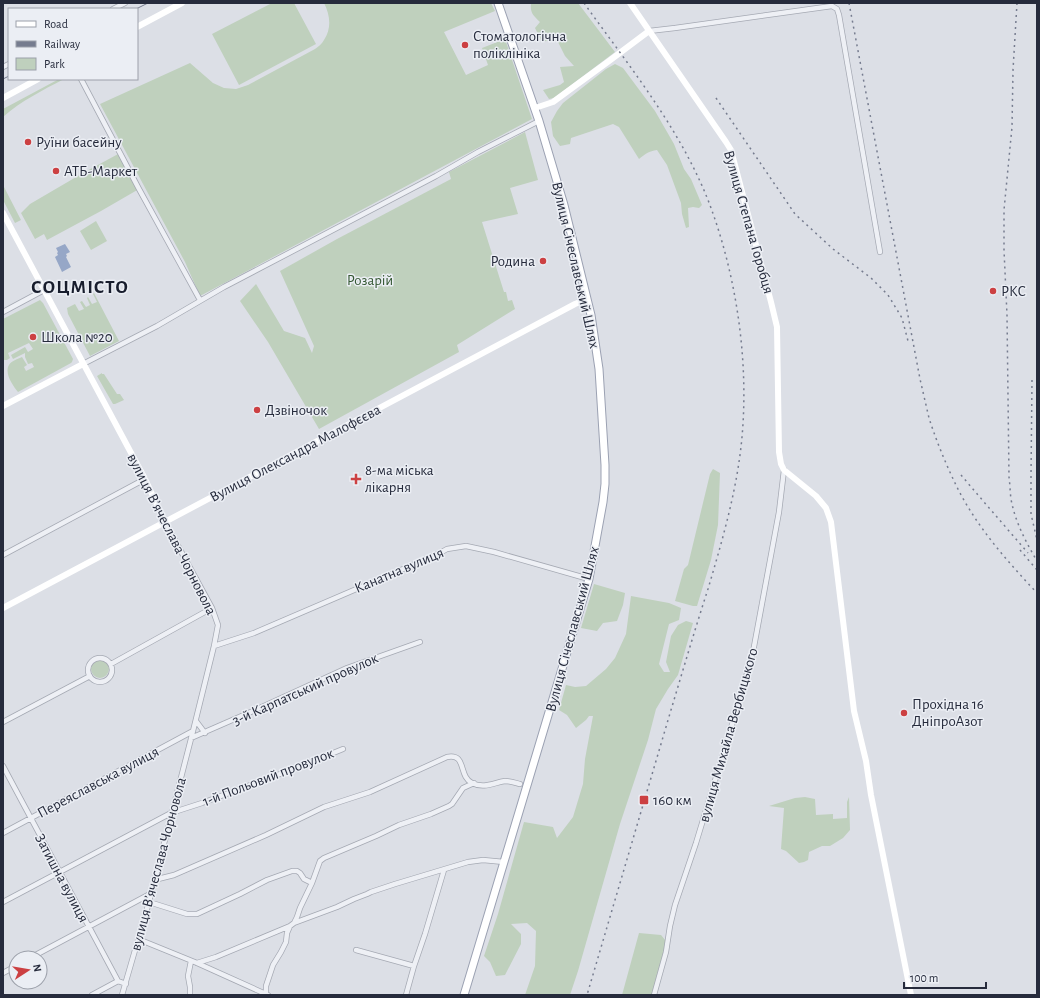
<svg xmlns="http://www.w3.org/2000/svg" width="1040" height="998" font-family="'Alegreya Sans',sans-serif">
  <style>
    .green { fill: #bfd0bd }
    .water { fill: #96a7c7 }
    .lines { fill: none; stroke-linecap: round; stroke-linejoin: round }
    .street-casing { stroke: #a5a9b3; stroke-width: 6 }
    .primary-casing { stroke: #9ba1b2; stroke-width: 9 }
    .street { stroke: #eef0f5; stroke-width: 4.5 }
    .secondary { stroke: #fff; stroke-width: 6 }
    .primary { stroke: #fff; stroke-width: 7 }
    .tram { stroke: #767c8f; stroke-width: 1 }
    .rail { stroke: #767c8f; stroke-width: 1.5; stroke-dasharray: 2 4; stroke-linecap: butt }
    .poi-dot { fill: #cc4042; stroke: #ebeef4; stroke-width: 1.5 }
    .labels { text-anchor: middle; stroke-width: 3; stroke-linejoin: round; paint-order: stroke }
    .poi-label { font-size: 15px; fill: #262b3c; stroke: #ebeef4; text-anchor: start }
    .street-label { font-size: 15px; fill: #262b3c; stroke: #ebeef4 }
    .park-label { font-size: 15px; fill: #355833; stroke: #ebeef4 }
    .district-label { font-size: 19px; font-weight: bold; letter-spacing: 1px; fill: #181d2d; stroke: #ebeef4 }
  </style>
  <rect width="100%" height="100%" fill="#dcdfe6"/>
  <!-- green -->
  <path class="green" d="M272,3h22l22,41 -77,41 -27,-51z
    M324,3h167l4,8 -51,21 22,43 22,-10 -6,-17 23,-9 27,80 -332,177 -15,-34 -85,-158 90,-41 23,20 11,5 12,1 12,-4 67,-36c3,-2 7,-5 9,-9 8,-12 6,-25 0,-37z
    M531,3h47l37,49 -61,46 -5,1 -6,-9 17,-5 4,-3 -4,-15 14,-1 -9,-10 -8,-16 -5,2 -2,-2 -8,2 -7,-14 5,-6c-7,-7 -10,-9 -9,-19z
    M615,64l8,4 32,43 19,33 10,25 7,10 11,26 -3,3 -6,-1 -5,1 1,19 -3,1 -4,-14 -1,-11 -14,-38 -10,-15c-8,1 -12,4 -18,9l-20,-32 -6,-3 -42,14 -1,6 -10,2 -7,-10 -2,-14 6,-11 6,-8 43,-34z
    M59,79h5c-21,11 -43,22 -61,38v-8z
    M525,132l13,48 -28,8 8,26 -36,8 22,70h2l2,9 4,-1 3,9 -58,36 2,7 -140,77 -51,-87 -28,-41 16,-17 28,47 21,7 7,15 2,-7 -34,-75 57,-32 114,-60 -2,-7z
    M120,153l19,36 -38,22 -54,29 -3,-6 -9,5 -14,-26 9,-9 53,-31z
    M3,185l18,35 -6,3 -12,-23z
    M96,221l11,20 -16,9 -11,-19z
    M94,293l25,48 -29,15 -22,-42 -1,-6 8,-4 4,7 5,-2 -4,-7 2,-1 4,6 4,-2 -3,-7 1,-1 4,7 5,-2 -4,-8z
    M40,300l3,3 30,56 -1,3 -1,1 -53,29c-5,-6 -14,-19 -9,-27 2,-4 9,-6 13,-8l5,8 -3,2 2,4 8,-4 -2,-4 -4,1 -3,-7v-4l-12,6 -2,-4 14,-8 3,5 5,-3 -4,-6 -21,10 2,5 -3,2h-4v-41z
    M102,373v1h2l13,20h3l4,6 -9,4h-2l-16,-28z
    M713,469l7,4 -2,52 -7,35 -14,46h-4l-18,-5 9,-32 4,-4 22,-91z
    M594,584l31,9 -2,12 -6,16 -14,2 -6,8 -16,-3z
    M631,596l38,7 12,5 -2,12 -10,4 -10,40 5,8h6l-4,-10 5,-26 7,-11 8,-4 7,2 -15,52 -10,14 -12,20 -8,31 -28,84 -42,147 -8,24h-45l10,-29 1,-35 -9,-8 -16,1 10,10v10l-16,31 -9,1 -6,-14 -6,-6 14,-42 26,-92 29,5 4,11 16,-21 10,-33 2,-25 8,-43h-4l-3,4 -10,8 -9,-13 -8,-5 7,-25 9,2 11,-1 20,-17 9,-11 11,-24z
    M91 669a9 9 0 1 1 18 0a9 9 0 1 1-18 0Z
    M805,797l10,2 1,16 17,-1v5l14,-1v-16l2,-5 1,33 -7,8 -13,8h-8l-13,6 -1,8 -4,2 -5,1 -13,-12 -5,-2 3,-41 -15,-2 26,-8z
    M639,933l22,2 5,6 -2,12 -12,42h-30z"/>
  <!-- water -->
  <path class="water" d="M65,244l5,8 -4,2 1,2 -1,1 5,10 -9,5 -7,-15 3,-2 -1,-2 1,-1 -2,-4z"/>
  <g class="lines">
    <defs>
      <path id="street" d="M113,9l12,-6
        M649,31l26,-3 157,-22 5,3 2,6 41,237
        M3,67l6,-3
        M81,79l58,110 61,111
        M3,312l41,-22
        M83,364l74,-38 67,-39 212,-111 42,-24 61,-31
        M3,555l142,-76
        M214,646l40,-13 184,-79 9,-5 19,-3 28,6 95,27
        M88 670a12 12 0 1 1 24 0a12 12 0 1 1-24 0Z
        M111,664l101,-56
        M196,721l9,12
        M3,722l87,-46
        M191,738l62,-27 94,-43 73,-26
        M3,766l115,215 8,3
        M3,833l190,-102
        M154,880l20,-5 92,-40 58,-28 46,-15 77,-35c20,-4 11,19 25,26 12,6 21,0 33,-2 5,0 11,2 15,3
        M3,902l168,-89 31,-10 97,-36 44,-18
        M149,902l38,12h10l43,-20 27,-14 25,-9h5l3,2 4,6 8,4 8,-22 4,-3 52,-22 23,-11 32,-11 18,-8 3,-2 11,-16 11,-5
        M294,923l43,-16 17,-8 13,-5 4,-2 24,-8 73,-22 15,-2 21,2
        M138,939l59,24 71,32
        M356,950l58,16 -8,29
        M30,958l120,-64
        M197,963l19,-6 74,-31
        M414,966l11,-32 19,-64
        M3,973l13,-7
        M92,995l26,-14
        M122,995l27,-93 44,-171 21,-85 4,-21 -6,-17 -47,-86
        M190,995v-8l-2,-11 3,-15
        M266,995v-9l7,-21 8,-13 5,-10 1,-9 3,-7 4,-3 3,-6 3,-9 12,-25
        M654,995l12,-43 4,-26 5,-21 21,-62 42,-138 15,-53 26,-140 5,-42"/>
      <path id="primary" d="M464,995l125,-416 14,-77 2,-18v-19l-6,-96 -8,-54 -27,-110 -25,-84 -41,-118"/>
    </defs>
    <!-- street casing -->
    <use href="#street" class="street-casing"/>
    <!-- primary casing -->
    <use href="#primary" class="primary-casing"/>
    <!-- street -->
    <use href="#street" class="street"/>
    <!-- secondary -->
    <path class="secondary" d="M630,3l96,139 5,8 40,152 6,25 2,125 2,12 3,6 32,26 10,12 5,14 23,189 12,50 5,34 40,200
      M137,27l45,-24
      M3,98l35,-19
      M535,108l18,-6 56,-41 40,-30
      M3,213l142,266 20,43
      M3,406l80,-42
      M3,608l572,-304 12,-5"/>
    <!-- primary -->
    <use href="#primary" class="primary"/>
    <!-- tram -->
    <path class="tram" d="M136,9l12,-6
      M3,79l6,-3"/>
    <!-- rail -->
    <path class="rail" d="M584,3c45,63 95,124 124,197 30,78 43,172 32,255 -6,45 -19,90 -32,134 -13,40 -25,81 -37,121 -28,95 -56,190 -84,285
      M849,3l71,376c3,13 6,26 9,39 7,22 16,44 26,65 20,42 51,77 82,110
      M1017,3l-4,67 -1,57 -8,83v40l3,65 2,162c1,7 1,15 2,22 4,23 15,43 26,62
      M716,98l79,116 38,35 38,29 17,17 14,23 6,23
      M1032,380l-1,96v38l6,26
      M961,475l17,20 50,58
      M1020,550l17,20"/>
  </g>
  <!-- markers -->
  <g class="poi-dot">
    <circle cx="465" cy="45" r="4"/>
    <circle cx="28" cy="142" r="4"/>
    <circle cx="56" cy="171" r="4"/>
    <circle cx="543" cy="261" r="4"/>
    <circle cx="993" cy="291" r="4"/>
    <circle cx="33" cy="337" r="4"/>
    <circle cx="257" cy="410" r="4"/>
    <path d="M354 473h4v4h4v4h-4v4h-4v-4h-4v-4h4z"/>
    <circle cx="904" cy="713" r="4"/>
    <rect x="639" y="795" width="10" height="10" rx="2"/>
  </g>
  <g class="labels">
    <!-- poi labels -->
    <g class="poi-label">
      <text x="473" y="41">Стоматологічна<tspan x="473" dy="17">поліклініка</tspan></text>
      <text x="36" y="147">Руїни басейну</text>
      <text x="64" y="176">АТБ-Маркет</text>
      <text x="535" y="266" text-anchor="end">Родина</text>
      <text x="1001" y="296">РКС</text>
      <text x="41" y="342">Школа №20</text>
      <text x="265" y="415">Дзвіночок</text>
      <text x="365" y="475">8-ма міська<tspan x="365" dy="17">лікарня</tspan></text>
      <text x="912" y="709">Прохідна 16<tspan x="912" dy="17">ДніпроАзот</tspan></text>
      <text x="653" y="805">160 км</text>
    </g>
    <!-- street labels -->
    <g class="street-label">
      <text transform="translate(749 222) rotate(74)" y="5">Вулиця Степана Горобця</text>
      <text transform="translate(576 265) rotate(77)" y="5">Вулиця Січеславський Шлях</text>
      <text transform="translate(295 453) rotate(-28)" y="5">Вулиця Олександра Малофєєва</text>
      <text transform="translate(172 534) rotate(63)" y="5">вулиця Вʼячеслава Чорновола</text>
      <text transform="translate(399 570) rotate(-23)" y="5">Канатна вулиця</text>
      <text transform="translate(572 629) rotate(-75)" y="5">Вулиця Січеславський Шлях</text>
      <text transform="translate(305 689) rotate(-24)" y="5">3-й Карпатський провулок</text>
      <text transform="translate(728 735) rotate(-74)" y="5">вулиця Михайла Вербицького</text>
      <text transform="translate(268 777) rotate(-21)" y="5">1-й Польовий провулок</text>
      <text transform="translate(98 782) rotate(-28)" y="5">Переяславська вулиця</text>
      <text transform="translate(158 864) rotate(-75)" y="5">вулиця Вʼячеслава Чорновола</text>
      <text transform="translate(62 878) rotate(62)" y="5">Затишна вулиця</text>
    </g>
    <!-- park labels -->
    <g class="park-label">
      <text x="370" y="285">Розарій</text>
    </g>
    <!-- district labels -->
    <g class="district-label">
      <text x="80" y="293">СОЦМІСТО</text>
    </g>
  </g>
  <!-- border -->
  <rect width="1040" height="998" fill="none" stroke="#262b3c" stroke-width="8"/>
  <!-- legend -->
  <rect x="8" y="8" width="130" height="72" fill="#ebeef4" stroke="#9ca0aa"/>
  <rect x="16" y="21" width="20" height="6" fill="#ffffff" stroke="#9ca0aa"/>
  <text x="44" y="28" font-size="12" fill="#262b3c">Road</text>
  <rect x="16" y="41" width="20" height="6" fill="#767c8f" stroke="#9ca0aa"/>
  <text x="44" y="48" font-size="12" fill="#262b3c">Railway</text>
  <rect x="16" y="58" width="20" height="12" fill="#bfd0bd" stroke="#9ca0aa"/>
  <text x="44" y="68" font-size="12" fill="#262b3c">Park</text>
  <!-- north arrow -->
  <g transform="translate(28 970) rotate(78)"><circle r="19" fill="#ebeef4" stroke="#9ca0aa"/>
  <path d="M0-3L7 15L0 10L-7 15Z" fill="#cc4042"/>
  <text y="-6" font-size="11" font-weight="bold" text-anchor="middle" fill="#262b3c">N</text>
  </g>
  <!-- scale -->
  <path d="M904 982v6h82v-6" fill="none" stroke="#262b3c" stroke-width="2"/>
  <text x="910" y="982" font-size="12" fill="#262b3c" stroke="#ebeef4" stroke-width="3" paint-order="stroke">100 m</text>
</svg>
